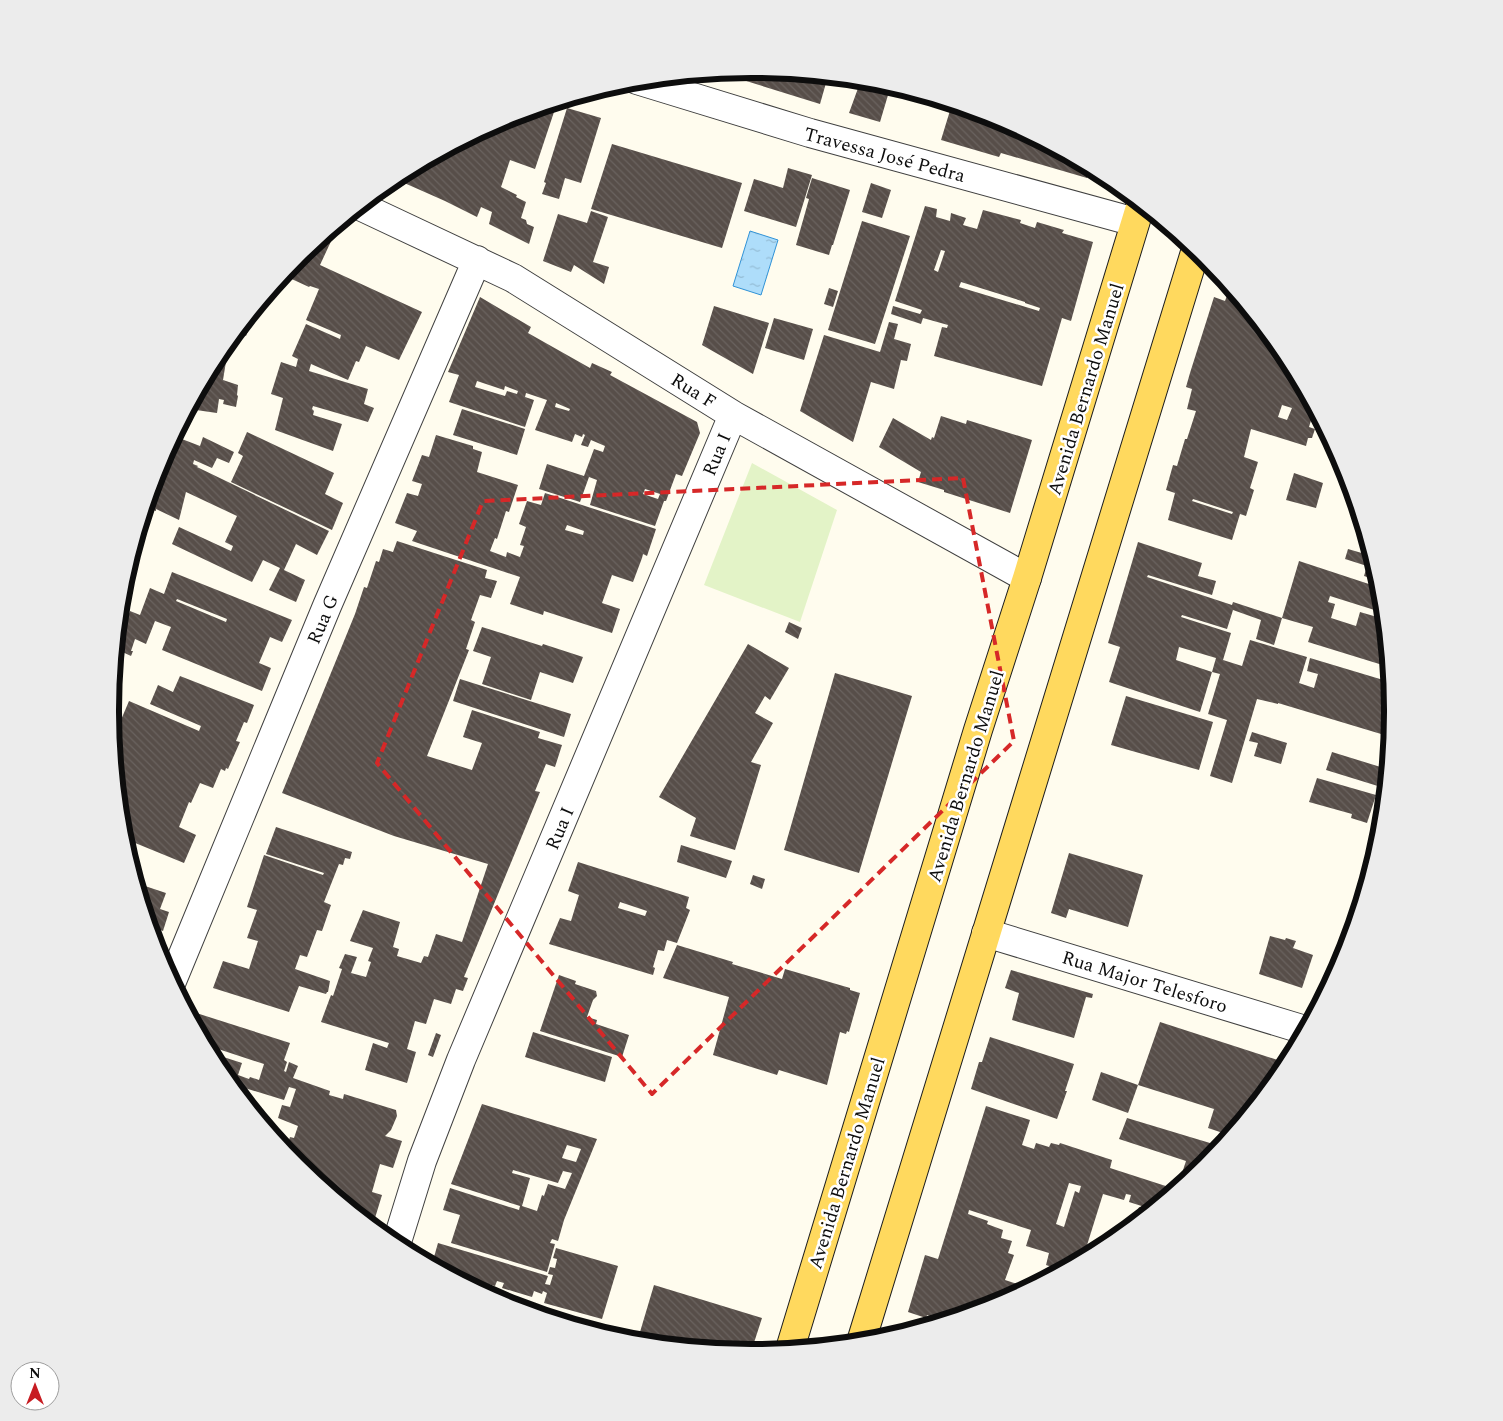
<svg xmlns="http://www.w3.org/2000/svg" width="1503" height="1421" font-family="Spectral,serif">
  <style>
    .pitch { fill: #e3f3c7 }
    .water { fill: url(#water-ripples); stroke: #3092d6 }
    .building { fill: url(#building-back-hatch); fill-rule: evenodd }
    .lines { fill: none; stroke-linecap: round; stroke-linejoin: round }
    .minor-casing { stroke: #404040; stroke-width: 30 }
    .primary-casing { stroke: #1e1e1e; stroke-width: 30 }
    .minor { stroke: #fff; stroke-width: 28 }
    .primary { stroke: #ffd95e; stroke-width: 28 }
    .marked { fill: none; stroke: #d62828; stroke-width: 4; stroke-dasharray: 10 6; stroke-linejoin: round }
    .labels { text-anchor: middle; stroke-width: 5; stroke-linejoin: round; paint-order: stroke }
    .street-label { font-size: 19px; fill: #0d0d0d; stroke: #fff }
    .rim { fill: none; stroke: #0d0d0d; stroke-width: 6 }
  </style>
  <defs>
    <pattern id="water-ripples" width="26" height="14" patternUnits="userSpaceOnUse" patternTransform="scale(1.25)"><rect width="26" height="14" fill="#aeddfa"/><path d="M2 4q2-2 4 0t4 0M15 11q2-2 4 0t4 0" fill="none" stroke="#94bcd5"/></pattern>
    <pattern id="building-back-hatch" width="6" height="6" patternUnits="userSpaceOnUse" patternTransform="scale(1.25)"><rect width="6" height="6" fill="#574e49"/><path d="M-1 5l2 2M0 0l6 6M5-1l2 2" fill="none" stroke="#6a635f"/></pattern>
  </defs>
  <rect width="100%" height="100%" fill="#fffcee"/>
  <!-- pitch -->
  <path class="pitch" d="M752,463l85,47 -37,112 -96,-37z"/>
  <!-- water -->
  <path class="water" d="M750,231l28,9 -17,55 -28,-9z"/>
  <!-- building -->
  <path class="building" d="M746,69l47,4 -1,4 3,1 1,-5 32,3 -8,28 -77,-24z
    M742,70l-2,9 -23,-7 19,-2z
    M861,80l16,1 14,4 -11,37 -31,-9z
    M556,103l-1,3h1l-21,63 -25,-9 -9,27 16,8 -1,2 10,5 -5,16 5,2 1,4 7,3 -5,17 -40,-20 3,-12 -11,-5 -4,10 -32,-16 -52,-23 113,-61z
    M952,104l45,14 93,49 -3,11 -86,-25 -2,4 -58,-17z
    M567,108l34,10 -20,65 -16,-5 -6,21 -17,-5 4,-11 -2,-1z
    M612,144l130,39 -20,65 -131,-39z
    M788,168l24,7 -16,52 -52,-16 10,-32 29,9z
    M812,178l38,12 -17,55h-1l-3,10 -33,-10 13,-46 -3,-1z
    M871,183l20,7 -9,28 -20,-6z
    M925,206l12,3 -1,8 14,4 1,-8 15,5 -3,7 14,4 6,-19 38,10 -1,3 15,5 2,-6 27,8 -2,3 31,9 -22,79 -9,-3 -20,68 -108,-30 8,-29 5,1 1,-3 -25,-7 -2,6 -30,-10 2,-8 27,8 2,-4 -27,-9zM941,250l4,1 -7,21 -4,-2zM961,282l64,20v1l15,5 -1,3 -80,-24z
    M591,211l17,6 -15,45 16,5 -5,17 -30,-19 -3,7 -28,-11 15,-47 29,9z
    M862,221l48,15 -35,108 -47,-14z
    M340,222l-20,43 102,47 -23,48 -33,-14 -7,16 -3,-1 -8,19 -37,-16 -2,7 59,18 -4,15 10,4 -6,14 -55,-16 -1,3 2,2 -1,4 29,9 -9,27 -58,-21 8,-32 -12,-4 10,-32 15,5 2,-8 -6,-3 14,-32 34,15 1,-4 -35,-15 13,-31 -9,-3 -1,1 -26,-12 13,-16 4,2 4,-10z
    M1230,287l55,67 33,62 -5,-2 -4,13 6,2 -3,9h-4l-2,8 -55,-17 -7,28 14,5 -8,26 4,2 -8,26 -6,-2 -8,26 -64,-20 7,-27 -9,-3 7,-25 4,1 8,-27h2l9,-28 -9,-2 5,-20 -6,-2 4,-14 24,-76 11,4zM1282,405l10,3 -5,12 -9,-3zM1193,499l40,13 -1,2 -40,-13z
    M829,288l9,3 -5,16 -9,-3z
    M480,297l51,30 -3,6 62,35 2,-5 20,9 -2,3 87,47 3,11 -18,43 -6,-2 -10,27h-2l-9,25 -65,-21 7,-25 -8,-3 -9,25 -41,-13 8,-25 37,12 10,-27 9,3 2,-6 -14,-6 -3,7 -7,-2 4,-10 -2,-1 -1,3 -7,-3 -3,8 -37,-12 12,-30 -21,-7 -1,4 9,3 -9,27 -76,-25 10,-27 -11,-3zM477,381l27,9 1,-4 13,5 -1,3 -10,-3 -2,5 -30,-9zM556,403l14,6 -1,2 -14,-4zM645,489l15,5 -2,5 -15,-5z
    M259,304l-13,32 -10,-4 21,-26z
    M714,306l55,17 -16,51 -51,-29z
    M774,318l39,11 -9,31 -39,-12z
    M889,322l9,2 -4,15 17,5 -4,17 -6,-1 -7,29 -23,-7 -18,60 -53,-31 24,-76 56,17z
    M227,343h2l-6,37 15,5 -1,10 1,1 -2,11 -13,-3 1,-4 -5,-1 -2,14 -28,-4 29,-55z
    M462,409l63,20 -8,26 -64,-20z
    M941,416l25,8 1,-4 65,20 -22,73 -66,-21v-2l-26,-8 3,-10 -42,-25 14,-29 38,22 1,-3 2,1z
    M247,432l87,41 -9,21 18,9 -11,27 -101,-48 12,-26 -5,-3z
    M436,435l37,11v3l9,3 -5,20 41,13 -9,27 -3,-1 -9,28 -2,-1 -5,13 16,6 1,-5 13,5 4,-11 -4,-1 6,-18 -7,-3 8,-23 14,4 4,-12 111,36 -9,27 -4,-2 -1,4 -9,24 -21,-7 -10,28 18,6 -8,24 -68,-22 -1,4 -33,-11 10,-27 -108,-36 5,-10 -22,-8 12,-30 11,3 4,-12 -10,-3 10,-26 7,2zM567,525l17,6 -1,4 -18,-5z
    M174,436l26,10 3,-9 31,15 -5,11 -12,-5 -5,10 -18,-8 -1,4 5,2 -1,1 132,64 -12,24 -21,-11 -12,26 21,10 -9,22 -27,-12 11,-22 -17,-8 -11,22 -80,-38 7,-17 52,24 2,-5 -8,-4 12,-26 -51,-24 -7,28 -23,-11v2l-10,-3 13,-43 8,-15h3z
    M1294,473l29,10 -7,25 -30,-8z
    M397,541l90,29 -2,8 12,3 -6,17 -11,-3 -9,25 4,2 -9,27 3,1 -42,106 45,14 10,-27 -19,-6 9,-27 68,22 -2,6 24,7 -7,22 -9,-3 -11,27 5,1 -76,185 4,1 -5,13 -7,-2 -5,15 -17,-5 -8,25 -11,-3 -8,28 9,3 -9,31 -42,-13 8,-27 14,5 2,-5 -68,-21 10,-27 2,1 9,-27 -3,-1 6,-14 12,3 -6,16 15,4 5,-15 -3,-1 5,-13 -23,-7 13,-31 37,12 -7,25 6,2 -2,7 24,7 3,-7 4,1 8,-23 26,8 26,-78 -94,-28 -112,-43 73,-179 9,-27 3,1 9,-27 3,1 4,-13 10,3z
    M1138,542l64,21 -4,13 18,5 -4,14 -64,-20 -1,2 85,28 1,-3 49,16 -8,27 -18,-6 5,-19 -28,-10 -6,19 -45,-14 -1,2 50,16 -8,27 19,6 8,-26 57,17 -8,26 15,5 4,-14 -11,-3 3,-13 80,24 3,29 -2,26 -113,-34v1l-21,-5 -25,84 -22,-7 17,-56 -19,-6 12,-40 -8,-2 4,-14 -37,-11 -3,13 36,12 -12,40 -91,-30 11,-35 -12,-4z
    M1348,549l24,7 8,25 -16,-5 3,-10 -22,-7z
    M1299,561l82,27 3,25 -54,-17 -2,6 7,2 -4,14 25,8 4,-14 24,7 5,48 -81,-25 5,-15 -31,-9z
    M172,572l120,48 -10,22 -12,-5 -11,26 12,5 -9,23 -100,-41 9,-23 -16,-6 -9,23 -11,-5 -4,12h2l-2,5 -15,-7 14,-38 10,4 10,-27 14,6zM177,599l50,20 -1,3 -50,-21z
    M789,622l13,6 -4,11 -13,-7z
    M482,627l60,19 1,-2 40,13 -10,26 -33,-11 -9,28 -49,-16 9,-27 -18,-6z
    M748,644l41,24 -19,32 -5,-4 -10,17 18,10 -22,39 10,3 -26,85 -45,-14 6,-18 -37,-21z
    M835,673l77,23 -53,177 -75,-23z
    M180,676l74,29 -7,18 -3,-1 -8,19 4,1 -12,27 -2,-1 -1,3 -4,-2 -8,19 -13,-5 -9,20 -2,-1 -10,25 17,8 -12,28 -61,-25 -3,-24 4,-9 -5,-3 -8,-78 7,3 11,-26 70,30 2,-5 -51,-22 8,-19 15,7z
    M460,679l111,35 -7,23 -111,-36z
    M1126,696l87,26 -14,48 -88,-25z
    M1252,732l35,11 -6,21 -27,-8 4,-13 -9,-2z
    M1332,752l55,17 -1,16 -5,-1v3l-55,-17z
    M1317,778l59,17 -9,28 -16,-5 1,-4 -43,-12z
    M276,827l76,25 -2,7 -5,-1 -2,7 -4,-1 -15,38 7,3 -9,26 -5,-1 -10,27 -7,-2 -5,14 35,12 -2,11h-1l-1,2 -27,-8 -10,26 -76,-24 10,-27 26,8 9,-28 -11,-3 10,-28 -10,-3 17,-52 59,20 1,-2 -58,-19z
    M681,845l51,16 -6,17 -49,-16z
    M1069,853l74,22 -15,52 -59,-18 -3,9 -15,-5z
    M578,862l111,35 -3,11 4,2 -13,33 -10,-3 -3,11 -6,-1 -5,17 2,1 -2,7 -104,-31 11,-26 11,3 8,-26 -11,-4zM620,902l27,9 -2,5 -27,-8z
    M753,875l12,4 -3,10 -12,-5z
    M136,883l30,10 -6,16 9,3 -6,19 -13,-5z
    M1270,936l15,4 1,-2 10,3 -3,7 20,7 -11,33 -43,-14z
    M677,945l56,17 -1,2 50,15 3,-10 65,19v2l10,3 -11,39 -2,-1 -1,3 -6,-2 -13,53 -48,-15 -2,5 -64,-20 16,-58 -66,-19z
    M1011,970l82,24 -1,4 -6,-1 -12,41 -62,-18 7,-27 -14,-5z
    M559,975l17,6 -1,3 21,7 1,5 -4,4 -6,17 10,3 -1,4 33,11 -7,22 -82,-26z
    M187,1010l103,33 -6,17 3,2 -3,9 2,1 3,-10 9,4 -5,12 37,13 -1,4 14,4 1,-5 52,16 1,6 -6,14 -6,6 17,5 -9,27 -13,-4 -8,28 10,3 -7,23 -19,-6 -58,-48 -12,-14 4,-13 4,1 4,-12 -20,-8 4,-13 8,2 6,-18 -7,-2 -5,13 -52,-16 -14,-17 -7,-14 31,10 -4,12 11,4 1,-2 9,3 5,-16 -58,-19z
    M1160,1022l127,41 -58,72 -21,-7 6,-19 -76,-24z
    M533,1032l79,25 -7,25 -80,-25z
    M436,1033l5,2 -8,22 -5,-2z
    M990,1037l84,27 -9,27h2l-10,28 -86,-30 8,-27h3z
    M1101,1072l37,13 -10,28 -36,-13z
    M482,1104l115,35 -33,81 -6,21 -6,-2 -2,4 5,1 -8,28 -96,-29 9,-28 -17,-5 7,-22 69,22 1,-4 -69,-22zM567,1145l14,4 -5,13 -14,-4zM513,1170l45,13 5,-12 9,2 -7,16 -17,-5 -4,12 -2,-1 -5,16 -15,-5 8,-28 -18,-5z
    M986,1106l44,14 -8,25 12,4 2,-6 13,4 2,-4 8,2 1,-2 52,17 -2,8 65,21 -24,20 -22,-7 2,-7 -5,-1 -2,6 -21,-6 -20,64 -23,12 -14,-5 3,-12 -23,-7 5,-16 -62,-20 -1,4 20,7 -1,3 16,6 -2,8 11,3 -4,12 6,2 -9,25 22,7 -30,17 -55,16 -15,-5 -1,3 -18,-6 17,-57 13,4zM1069,1183l12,3 -2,7 -4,-2 -11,36 -8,-3z
    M1127,1118l63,19 30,9 -15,18 -18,16 2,-9 -6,-1 3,-9 -67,-22z
    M1139,1207l10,3 -15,13z
    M438,1243l110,33 -3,8 5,1 3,-10 -5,-1 2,-7 5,1 2,-9 -4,-1 3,-10 62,18 -16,53 -58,-16 3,-10 -4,-2 -1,3 -8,-3 -2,6 -30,-9 2,-5 -7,-2 -2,5 -46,-13 -17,-9z
    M472,1284l50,15 -2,5 16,5 -1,3 -29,-9z
    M654,1285l108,33 -11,34 -65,-6 -46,-14z"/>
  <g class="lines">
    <defs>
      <path id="minor" d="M637,80l173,53 325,89
        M360,206l153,72 220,137 294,163
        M986,933l319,97
        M172,981l155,-375 150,-346
        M396,1245l26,-84 39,-101 272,-645"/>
      <path id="primary" d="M861,1342l335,-1093
        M790,1349l188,-619 49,-152 114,-374"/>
    </defs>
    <!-- minor casing -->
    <use href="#minor" class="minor-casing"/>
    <!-- primary casing -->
    <use href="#primary" class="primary-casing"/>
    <!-- minor -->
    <use href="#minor" class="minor"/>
    <!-- primary -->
    <use href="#primary" class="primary"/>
  </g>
  <!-- marked area -->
  <path class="marked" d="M963,478l51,263 -362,353 -275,-331 106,-262z"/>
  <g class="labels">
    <!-- street labels -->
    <g class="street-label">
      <text transform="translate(885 154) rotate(15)" y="7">Travessa José Pedra</text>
      <text transform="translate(1085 389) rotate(-73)" y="7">Avenida Bernardo Manuel</text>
      <text transform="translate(694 390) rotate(32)" y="7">Rua F</text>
      <text transform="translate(716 454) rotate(-67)" y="7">Rua I</text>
      <text transform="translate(322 619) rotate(-67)" y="7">Rua G</text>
      <text transform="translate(965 776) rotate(-73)" y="7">Avenida Bernardo Manuel</text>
      <text transform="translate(559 828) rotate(-67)" y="7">Rua I</text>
      <text transform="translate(1145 981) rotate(17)" y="7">Rua Major Telesforo</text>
      <text transform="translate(846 1163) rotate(-73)" y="7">Avenida Bernardo Manuel</text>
    </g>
  </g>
  <!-- crop -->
  <path d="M0 0H1503V1421H0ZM751 78H752A632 632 0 0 1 1384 710V712A632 632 0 0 1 752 1344H751A632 632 0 0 1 119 712V710A632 632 0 0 1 751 78Z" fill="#ececec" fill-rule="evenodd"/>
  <path class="rim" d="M751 78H752A632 632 0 0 1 1384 710V712A632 632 0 0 1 752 1344H751A632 632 0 0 1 119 712V710A632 632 0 0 1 751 78Z"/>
  <!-- north arrow -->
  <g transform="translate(35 1386)"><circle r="24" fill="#ffffff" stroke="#9e9e9e"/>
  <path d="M0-4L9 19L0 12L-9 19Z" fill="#c71c22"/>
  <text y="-8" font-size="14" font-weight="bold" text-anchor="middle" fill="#0d0d0d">N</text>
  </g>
</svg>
